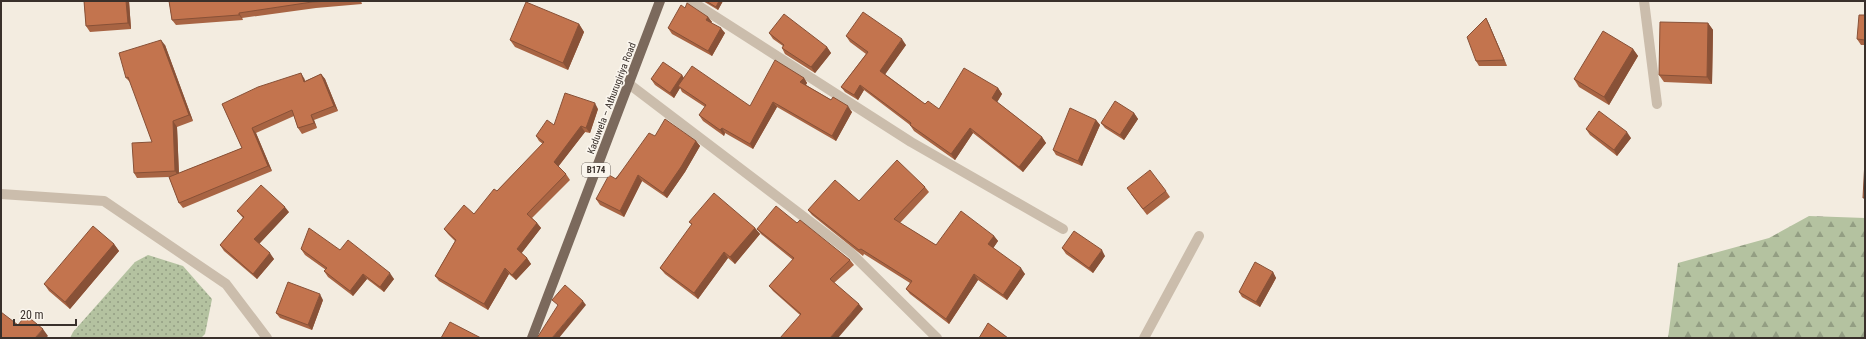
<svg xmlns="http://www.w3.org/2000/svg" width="1866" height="339" font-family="'Roboto Condensed',sans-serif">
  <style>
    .grass { fill: url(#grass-dots) }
    .forest { fill: url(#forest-firs) }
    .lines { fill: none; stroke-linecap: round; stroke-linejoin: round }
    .street { stroke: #cbbdac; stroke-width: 10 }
    .primary { stroke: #7b695c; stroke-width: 10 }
    .wall { fill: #a86443 }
    .shaded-wall { fill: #885137 }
    .building { fill: #c3744e; stroke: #885137 }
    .labels { text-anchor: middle; stroke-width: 3.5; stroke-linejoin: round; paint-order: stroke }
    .shield { fill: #faf5ed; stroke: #736b65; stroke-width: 1 }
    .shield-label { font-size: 9px; font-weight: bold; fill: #39302b }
    .street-label { font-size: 10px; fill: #39302b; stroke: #faf5ed }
  </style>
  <defs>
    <pattern id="grass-dots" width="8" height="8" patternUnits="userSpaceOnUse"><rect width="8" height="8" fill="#b4c2a0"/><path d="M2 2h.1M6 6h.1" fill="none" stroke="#939e83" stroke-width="1.8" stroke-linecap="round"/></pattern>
    <pattern id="forest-firs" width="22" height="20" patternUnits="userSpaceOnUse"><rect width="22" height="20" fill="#b4c2a0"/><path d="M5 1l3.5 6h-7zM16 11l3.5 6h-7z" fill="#939e83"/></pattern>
  </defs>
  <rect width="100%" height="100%" fill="#f3ece0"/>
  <!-- grass -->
  <path class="grass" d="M148,255l35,11 29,33 -7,35 -4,4h-131l3,-6 62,-70z"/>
  <!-- forest -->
  <path class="forest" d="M1809,216l56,2v120h-197l10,-75 91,-25z"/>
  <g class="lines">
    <!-- street -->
    <path class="street" d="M691,1l220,141 152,87
      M1644,1l13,103
      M629,84l221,168 87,86
      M1,194l103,7 122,83 41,54
      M1144,338l55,-102"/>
    <!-- primary -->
    <path class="primary" d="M532,338l128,-337"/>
  </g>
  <!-- wall -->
  <path class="wall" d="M84,1h45l2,28 -41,3 -4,-6z
    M169,1h192l1,3 -46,4 -74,10 1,2 -67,5 -4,-5z
    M703,1h20l-5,9z
    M685,8l23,9 4,5 -1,1 14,10 -13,23 -40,-22 -4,-6z
    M1865,15v30h-4l-4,-6z
    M1486,18l3,6 18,42h-28l-3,-5z
    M1708,23l5,7 -1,54 -48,-2 -5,-7z
    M579,24l5,8 -16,38 -53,-23 -5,-7z
    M769,33l58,14 4,6 -16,20 -30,-19 -3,-6 1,-2 -10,-7z
    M846,36l60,9 -21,29 40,30 14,5 59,-21 4,6 -5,8 45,35 4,6 -23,29 -50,-39 -18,27 -41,-29 -4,-6 -46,-35 -6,10 -13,-8 -4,-5 25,-33 -16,-12z
    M165,45l28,76 -16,6 2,46 63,-25 -20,-44 82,-26 1,3 16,-7 4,5 13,32 -24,9 3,8 -15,6 -4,-6 -4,-12 -38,17 16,38 -89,37 -4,-5 -10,-26 -32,1 -3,-5 18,-31 -21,-59 -5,-5z
    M1633,49l5,7 -29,49 -30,-18 -5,-8z
    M682,75l2,3 66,28 54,-28 3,5 -1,2 46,27 -16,29 -59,-34 -24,42 -28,-16 -1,3 -21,-15 -4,-6 6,-8 -23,-15 -2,-4 -6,10 -19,-13 -4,-6z
    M598,109l-8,24 -5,-1 -27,35 8,7 4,6 -38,38 5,5 4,5 -20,25 6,5 4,6 -15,16 -7,-6 -21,36 -49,-29 -4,-5 20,-35 -7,-7 -4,-5 30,-15 69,-70 -4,-3 -3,-5 18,-11z
    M1134,113l4,6 -14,21 -19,-12 -4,-5z
    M1096,120l4,5 -18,41 -26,-11 -3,-5z
    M1586,129l45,9 -14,18 -27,-21z
    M655,136l41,5 4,5 -15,26 -18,26 -25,-17 -18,36 -24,-12 -4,-6z
    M925,187l4,5 -29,31 36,22 58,-9 4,5 -5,7 32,26 -18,26 -29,-20 -29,44 -39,-30 -4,-5 4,-6 -46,-29 -1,2 -51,-41 -4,-5 51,-9z
    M1166,191l4,6 -23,18 -16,-21z
    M237,211l52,1 -30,32 15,15 -17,20 -33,-28 -4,-6 23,-27z
    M689,222l66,6 5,6 -25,30 -7,-6 -30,41 -33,-25 -5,-6 32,-43z
    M797,223l53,37 4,5 -20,18 29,26 -63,6 -27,-24 -4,-5 24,-26 -32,-26 -4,-5z
    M114,244l5,7 -49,58 -21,-18 -5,-7z
    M1062,248l43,8 -12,17 -27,-19z
    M301,249l39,1 54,29 -10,13 -17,-13 -14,17 -25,-19 -4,-6 2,-1 -21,-15z
    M1273,272l3,6 -16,29 -18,-10 -3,-5z
    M323,300l-11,30 -32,-12 -4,-5z"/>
  <!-- shaded-wall -->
  <path class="shaded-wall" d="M126,1h3l2,28 -3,-6z
    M719,1h4l-5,9 -2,-3z
    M239,13l3,5 1,2 -4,-5z
    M708,17l4,5 -2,3 -4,-5z
    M1486,18l3,6 18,42 -3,-6z
    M1708,23l5,7 -1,54 -5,-7z
    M579,24l5,8 -16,38 -5,-7z
    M721,28l4,5 -13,23 -4,-5z
    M902,39l4,6 -22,31 -4,-5z
    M161,40l4,5 28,76 -4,-6z
    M827,47l4,6 -16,20 -4,-6z
    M1633,49l5,7 -29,49 -5,-8z
    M301,73l3,5 3,9 -3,-5z
    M321,74l4,5 13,32 -4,-5z
    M682,75l3,6 -7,5 2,2 -6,10 -4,-5z
    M804,78l3,5 -3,4 -4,-5z
    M860,85l4,5 -6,10 -4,-5z
    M998,88l4,6 -6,10 -4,-6z
    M773,102l4,5 -24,42 -3,-5z
    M595,103l3,6 -8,24 -4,-5z
    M848,106l4,6 -16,29 -4,-5z
    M1134,113l4,6 -14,21 -4,-5z
    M311,115l3,5 3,8 -3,-5z
    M1096,120l4,5 -18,41 -4,-5z
    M173,121l4,6 2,50 -4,-6z
    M581,126l4,6 -28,36 -3,-6z
    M252,128l4,5 16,38 -4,-5z
    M722,128l3,5 -1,3 -4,-6z
    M970,128l3,5 -18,27 -4,-6z
    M1627,132l4,6 -14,18 -3,-6z
    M1042,137l4,6 -23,29 -4,-5z
    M696,141l4,5 -15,26 -18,26 -4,-5z
    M638,175l4,6 -18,36 -4,-6z
    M285,207l4,5 -31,33 -4,-6z
    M537,223l4,5 -20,26 -4,-5z
    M755,228l5,6 -25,30 -5,-7z
    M994,236l4,5 -6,9 -4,-6z
    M114,244l5,7 -49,58 -5,-7z
    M1102,250l3,6 -12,17 -4,-5z
    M724,252l4,6 -30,41 -4,-6z
    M270,253l4,6 -17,20 -4,-5z
    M527,258l4,6 -15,16 -4,-5z
    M505,268l4,6 -21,36 -4,-6z
    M1021,268l4,6 -18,26 -4,-5z
    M1273,272l3,6 -16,29 -4,-5z
    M390,273l4,6 -10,13 -4,-5z
    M363,274l4,5 -14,17 -3,-5z
    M974,274l4,6 -29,44 -3,-5z
    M320,294l3,6 -11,30 -4,-5z
    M583,301l3,4 -27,33h-7z
    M859,304l4,5 -25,29h-8z
    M43,329l5,7 -2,2h-11z"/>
  <!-- building -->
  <path class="building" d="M84,1h42l2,22 -42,3z
    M169,1h162l-19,1 -73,11v2l-67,5z
    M706,1h13l-3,6z
    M526,2l53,22 -16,39 -53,-23z
    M687,3l21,14 -2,3 15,8 -13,23 -40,-23 13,-23 4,3z
    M863,12l39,27 -22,32 45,33 3,-3 11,8 25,-41 34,20 -6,10 50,39 -23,30 -49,-39 -19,26 -41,-29 1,-2 -51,-38 -6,10 -13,-8 27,-35 -22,-16z
    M784,14l43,33 -16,20 -29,-19 2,-3 -15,-12z
    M1859,15h6v25l-8,-1z
    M1486,18l18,42 -28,1 -9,-24z
    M1660,22l48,1 -1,54 -48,-2z
    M1603,31l30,18 -29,48 -30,-18z
    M161,40l28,75 -16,6 2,50 -41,2 -2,-30 20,-1 -24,-65 -2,1 -7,-25z
    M775,60l29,18 -4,4 31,18 2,-3 15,9 -16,30 -59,-34 -23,42 -28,-16 -2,2 -21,-15 7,-10 -28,-19 14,-20 58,40z
    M663,62l19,13 -12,18 -19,-14z
    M301,73l3,9 17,-8 13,32 -23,9 3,8 -16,5 -6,-18 -40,18 16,38 -89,37 -10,-26 73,-29 -20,-44 36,-17z
    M565,93l30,10 -9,25 -5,-2 -27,36 12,12 -39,40 10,9 -20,26 10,9 -15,17 -7,-7 -21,36 -49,-28 21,-36 -12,-11 20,-24 10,9 20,-25 3,2 47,-49 -8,-6 11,-16 7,5z
    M1115,101l19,12 -14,22 -19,-12z
    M1070,108l26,12 -18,41 -25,-11z
    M1599,111l28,21 -13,18 -28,-21z
    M665,119l31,22 -15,26 -18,26 -25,-18 -18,36 -24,-12 13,-24 7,4 33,-46 6,3z
    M897,160l28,27 -31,32 42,26 25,-34 33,25 -6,8 33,24 -18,27 -29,-21 -28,45 -40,-30 6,-8 -51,-32 -2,1 -51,-40 27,-30 24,21z
    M1865,160v38h-2z
    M1150,170l16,21 -23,18 -16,-21z
    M261,185l24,22 -31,32 16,14 -17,21 -33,-29 24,-28 -7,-6z
    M714,193l41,35 -25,29 -6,-5 -30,41 -34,-25 32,-44 -3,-2z
    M776,206l21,17 3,-3 50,40 -20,19 29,25 -29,34h-50l21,-24 -32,-28 25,-28 -37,-29z
    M93,226l21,18 -49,58 -21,-18z
    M309,228l31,22 8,-10 42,33 -10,14 -17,-13 -13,17 -26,-20 3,-3 -26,-19z
    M1074,231l28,19 -13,18 -27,-20z
    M1255,262l18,10 -17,30 -17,-10z
    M288,282l32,12 -12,31 -32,-12z
    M565,285l18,16 -31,37h-15l21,-33 -6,-5z
    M1,312l17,13 8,-10 17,14 -8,9h-34z
    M450,322l31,16h-40z
    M988,323l20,15h-29z"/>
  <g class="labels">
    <!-- shield labels -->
    <rect class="shield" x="582" y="163" width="28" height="14" rx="3"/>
    <g class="shield-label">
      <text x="596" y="173">B174</text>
    </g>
    <!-- street labels -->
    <g class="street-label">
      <text transform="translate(611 98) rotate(-69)" y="4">Kaduwela – Athurugiriya Road</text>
    </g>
  </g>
  <!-- border -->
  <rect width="1866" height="339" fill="none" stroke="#39302b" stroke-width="4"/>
  <!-- scale -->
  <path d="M14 319v6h62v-6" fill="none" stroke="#39302b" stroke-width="2"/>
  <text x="20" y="319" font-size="12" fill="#39302b" stroke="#faf5ed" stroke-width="3" paint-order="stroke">20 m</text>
</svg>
